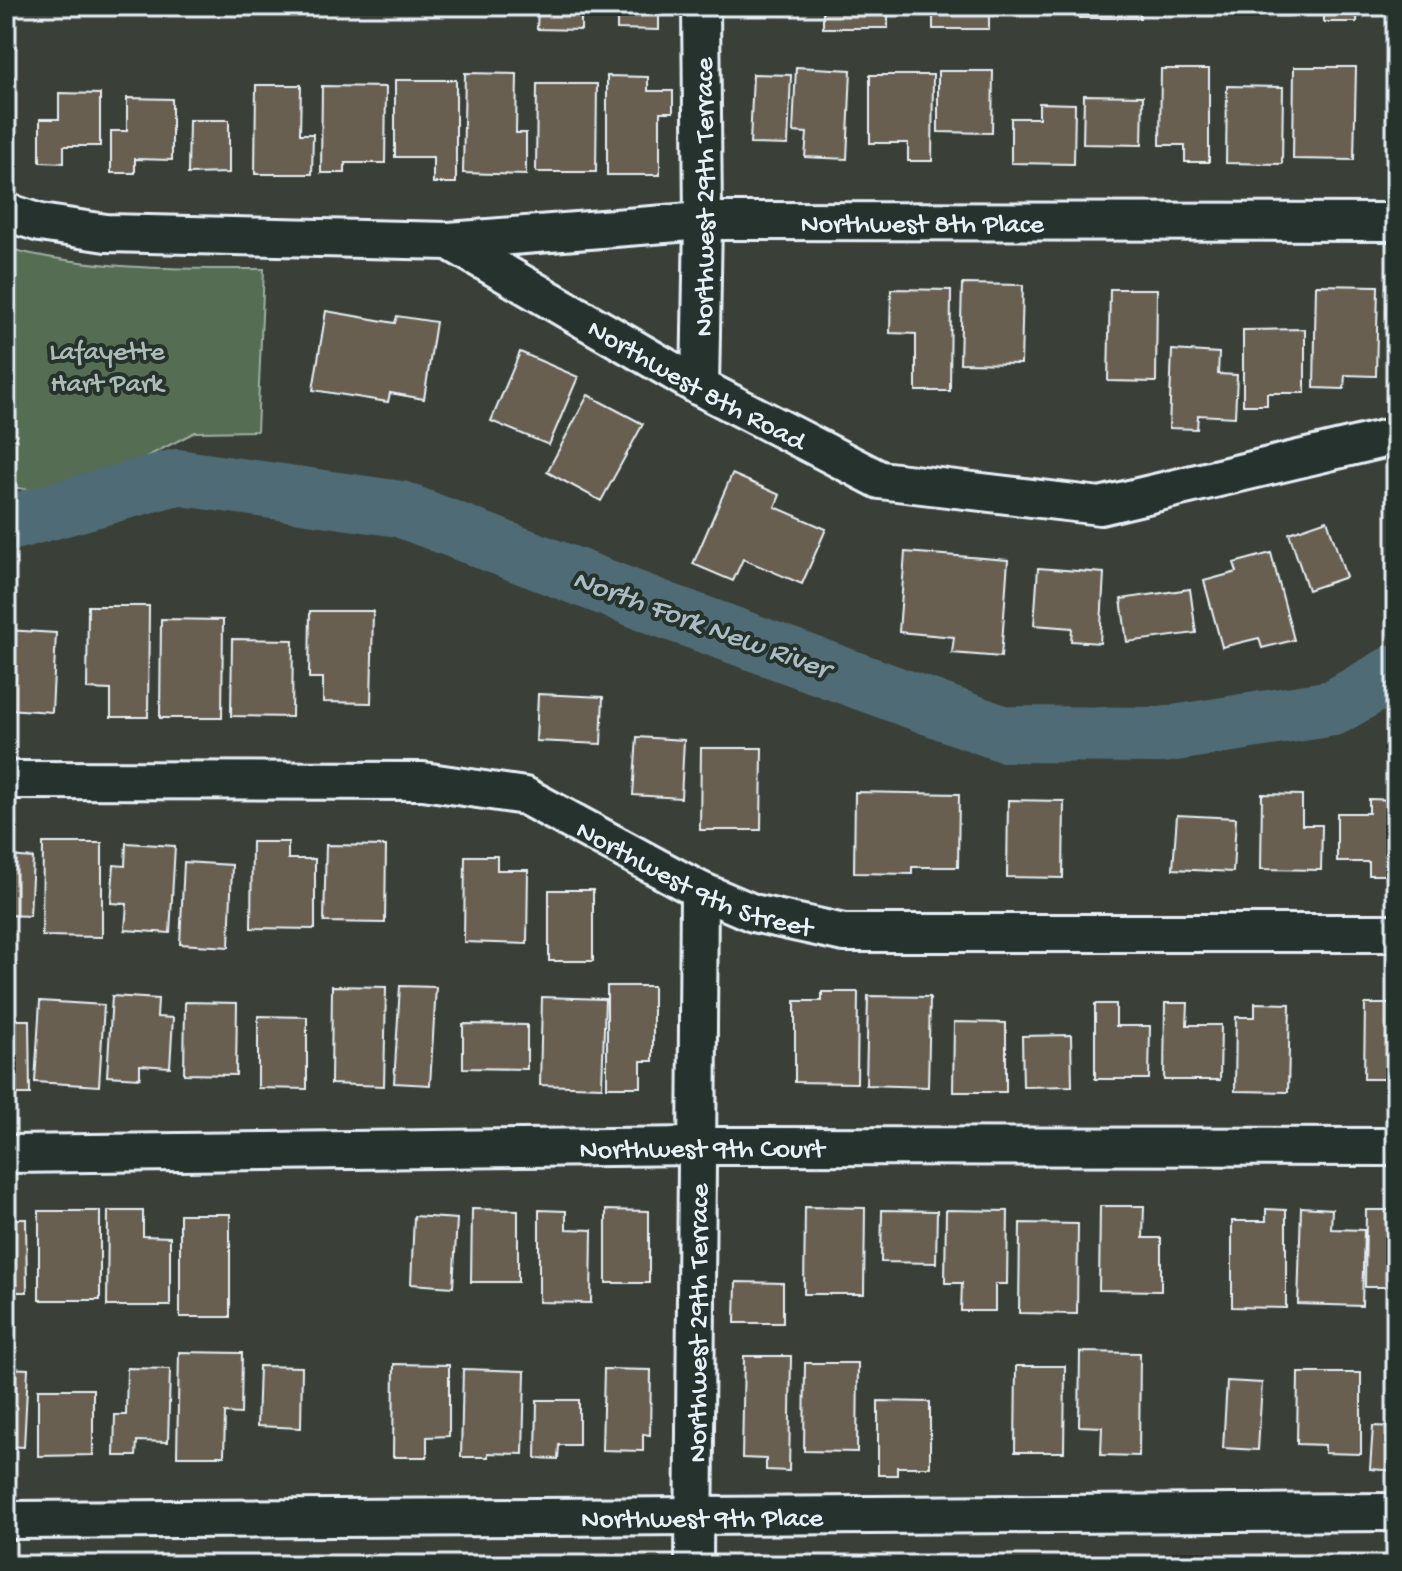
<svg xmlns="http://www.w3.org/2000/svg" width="1402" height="1571" font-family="'Gochi Hand',sans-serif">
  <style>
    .green { fill: #556d52; stroke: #9eafa5; stroke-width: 2 }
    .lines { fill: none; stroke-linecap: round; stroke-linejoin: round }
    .river { stroke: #506c76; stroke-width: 56 }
    .building { fill: #685f51; stroke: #e8f1f8; stroke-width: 2 }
    .street-casing { stroke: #e8f1f8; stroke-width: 42 }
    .street { stroke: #26332d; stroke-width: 36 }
    .labels { text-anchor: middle; stroke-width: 8; stroke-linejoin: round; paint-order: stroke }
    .street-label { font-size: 28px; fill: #e8f1f8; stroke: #26332d }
    .park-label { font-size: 28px; fill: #adbcb6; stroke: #26332d }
    .water-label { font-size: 30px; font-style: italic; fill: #abbcc4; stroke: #26332d }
  </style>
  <rect width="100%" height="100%" fill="#3a4038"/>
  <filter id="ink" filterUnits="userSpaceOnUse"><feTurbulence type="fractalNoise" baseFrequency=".0125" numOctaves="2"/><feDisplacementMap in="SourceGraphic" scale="16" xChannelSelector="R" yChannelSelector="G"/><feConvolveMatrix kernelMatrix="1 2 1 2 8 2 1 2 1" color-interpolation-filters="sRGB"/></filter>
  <g filter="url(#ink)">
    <!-- green -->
    <path class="green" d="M6,248c84,22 172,21 258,21l-7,162 -62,1 -80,41 -85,17 -24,-4z"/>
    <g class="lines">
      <!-- river -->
      <path class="river" d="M6,524l170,-47 224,32 264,101 340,124 158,1 171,-27 63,-36"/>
    </g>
    <!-- building -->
    <path class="building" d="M538,6h43v24l-44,-1z
      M617,6h42v24l-42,-1z
      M768,6h21v7l-21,1z
      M823,6h65v22h-65z
      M933,6h56v23h-56z
      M1080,6h60v12h-60z
      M1232,6h56v10l-56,-1z
      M1296,6h62l-1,16h-33v-11h-28z
      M796,67l55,3 -4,89 -42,-2 2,-24 -14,-1z
      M1294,67h62l-2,93 -61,-1z
      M1161,69h48v93h-24v-17h-25z
      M938,71h55l-1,62 -54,-1z
      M465,73l52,1 -1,59h10v42l-63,-2z
      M753,74l38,1 -3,70 -38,-1z
      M870,75h63l-1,86h-24v-18h-38z
      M607,76l41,1v14h25v21h-13v63h-53z
      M395,80h61v103h-23v-26h-38z
      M537,84h60l-1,88h-60z
      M256,85h45l-1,49h13l-1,40h-57z
      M322,86l64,1 -1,76h-40v10h-24z
      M1227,86l56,1 -1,77 -56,-1z
      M59,93l41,1v52h-36v17l-24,-1v-43h19z
      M1084,95l59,1 -1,49 -59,-1z
      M127,98l45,1v61l-37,-1v14h-24v-42h16z
      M1039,103l36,1 -1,60 -63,-1v-45h28z
      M189,120h40v53l-41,1z
      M962,284l61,1 -2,79 -61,-1z
      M1316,285l62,1 -2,90 -31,-1 -1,14 -30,-1z
      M891,289l60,1 -1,101h-34v-57l-26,-1z
      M1110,289h47l-1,93 -48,-1z
      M326,311l69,12 2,-7 39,6 -12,77 -34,-6 -2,9 -75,-12z
      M1305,329v64h-38v12h-24v-75z
      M1172,350l47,3 -1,21 19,1 -2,42 -37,-2 -1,14 -28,-1z
      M520,352l58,25 -29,68 -58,-24z
      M588,395l55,29 -42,77 -54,-29z
      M732,474l48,21 -5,12 51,22 -24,55 -59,-25 -10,22 -40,-17z
      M1327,520l19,57 -38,13 -19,-57z
      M905,552l103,8 -7,97 -49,-4 2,-16 -55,-5z
      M1271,553l23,87 -32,8 -3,-10 -37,9 -18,-66 33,-9 -3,-9z
      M1038,568l66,5 -4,70 -29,-2 1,-13 -38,-3z
      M1190,589l6,44 -69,9 -6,-43z
      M88,606h61l-1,111h-37v-27l-24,-1z
      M310,611h63l-2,92 -48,-1v-24h-14z
      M161,619l62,1 -1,98h-62z
      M6,630l50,3 -4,79 -46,-3z
      M232,639l61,1 -1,77 -61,-1z
      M538,694l65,3 -2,47 -65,-3z
      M637,737l47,3 -3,58 -48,-3z
      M701,748h61l-1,82h-61z
      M855,792l104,2 -1,73h-46v7l-58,-1z
      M1262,794l40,1v30h20l-1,45 -60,-1z
      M1369,799l27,1v75h-27v-13h-32v-49h32z
      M1008,800l56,1 -1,77 -56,-1z
      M1177,815l59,3 -3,54 -60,-3z
      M6,842h3l-1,14 25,2 -3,58 -24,-1z
      M252,842h36v17h27v70l-64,-1z
      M43,843h59v94l-60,-1z
      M126,843l49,3 -5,87 -45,-3 2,-26 -16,-1 3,-38 11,1z
      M326,845l60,1 -1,77 -61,-1z
      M465,856h32v14h31l-1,74 -63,-2z
      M184,862l48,3 -3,82 -49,-3z
      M549,890h44v71h-44z
      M332,986l54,1 -2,99 -53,-2z
      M400,986l36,1 -6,98 -36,-2z
      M607,986h46v75h-12v26h-34z
      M822,992h36l-1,91 -62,-1v-81h27z
      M112,996l46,3 -1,18 16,1 -3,49 -30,-2v13l-33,-2z
      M868,996l62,1 -2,90 -62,-2z
      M542,997l63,2 -3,88 -62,-2z
      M40,1001l64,4 -5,81 -64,-4z
      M185,1002l52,1 -1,72 -52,-1z
      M1165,1003h23l-1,22h34l-1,55h-56z
      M1255,1003l35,1 -2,88 -53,-1 1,-74h19z
      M1095,1004h21v22h34l-1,53h-54z
      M1365,1004h31v75h-32z
      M258,1016l49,1v72l-49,-1z
      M6,1020h23l1,74h-24z
      M954,1022l52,1v69h-53z
      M463,1024l64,1v44l-64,-1z
      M1071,1035l1,51 -49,1 -1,-51z
      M1100,1206h44l-1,32h18v53l-62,-1z
      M805,1207l60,1 -1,86h-60z
      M1301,1207l31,2 -1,20 33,1 -2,76 -64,-2z
      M472,1209l46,1v72h-47z
      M1266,1209l20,1v98l-54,-1v-86h34z
      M539,1210l27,1v18l26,1 -1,73 -52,-1z
      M606,1210l43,1v72h-43z
      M882,1210l55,1 -1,52 -55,-1z
      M946,1210l62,1 -1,73h-12v27h-34l1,-28h-17z
      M1366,1210h30v77h-31z
      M39,1211h61v89h-61z
      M108,1211h35v25l27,1v69h-63z
      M180,1214h50v103h-50z
      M414,1216l43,3 -4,68 -42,-3z
      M6,1219h20l1,73h-21z
      M1020,1223l58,1 -1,90 -58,-1z
      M736,1282l47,1v40h-48z
      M179,1352l63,1 -1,61 -16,-1 -1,43h-47z
      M1080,1352l60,1 -1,103 -38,-1 1,-28 -23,-1z
      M744,1356h47l-2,115 -23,-1v-11l-24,-1z
      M805,1363h53l-1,89 -53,-1z
      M394,1364l55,1v71l-22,1v20h-34z
      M259,1366l43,1 -1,61 -44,-2z
      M1016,1366h49l-1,86h-49z
      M6,1368l22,1 -4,78 -18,-1z
      M127,1368l43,1 -2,73 -31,-1 -1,15h-22l1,-41h11z
      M463,1369l62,2 -2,83 -35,-1v4h-27z
      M604,1369l47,1 -1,65 -7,-1v17l-41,-1z
      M1298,1373h63v81l-36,-1v-8l-28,-1z
      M1227,1381l35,2 -4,67 -35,-2z
      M38,1389h55v66l-55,1z
      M537,1400h42v45h-20l-1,14 -22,-1z
      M878,1401l52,1v65h-33v8h-19z
      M1373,1426l23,1v44l-26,-2z
      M608,1562h55v3h-55z"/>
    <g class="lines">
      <defs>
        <g id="street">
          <path id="s1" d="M6,212l34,11 66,10 343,8 251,146 180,93 220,26 296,-70"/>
          <path id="s2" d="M449,241l254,-20 693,1"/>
          <path id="s3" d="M700,387l3,-166 -2,-215"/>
          <path id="s4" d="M6,780l417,1 102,15 174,94 54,23 91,20h552"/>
          <path id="s5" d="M6,1154l692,-8 698,1"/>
          <path id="s6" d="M6,1520l1390,-8"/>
          <path id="s7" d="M694,1565l5,-675"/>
        </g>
      </defs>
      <!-- street casing -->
      <use href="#street" class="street-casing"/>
      <!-- street -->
      <use href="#street" class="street"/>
    </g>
  </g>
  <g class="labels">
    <!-- street labels -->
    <g class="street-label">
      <text dy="10" stroke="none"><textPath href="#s3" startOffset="190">Northwest 29th Terrace</textPath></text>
      <text dy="10" stroke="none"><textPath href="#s2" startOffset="474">Northwest 8th Place</textPath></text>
      <text dy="10" stroke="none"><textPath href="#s1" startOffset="732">Northwest 8th Road</textPath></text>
      <text dy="10" stroke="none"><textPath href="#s4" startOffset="710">Northwest 9th Street</textPath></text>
      <text dy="10" stroke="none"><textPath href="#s5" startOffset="696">Northwest 9th Court</textPath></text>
      <text dy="10" stroke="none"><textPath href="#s7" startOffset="242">Northwest 29th Terrace</textPath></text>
      <text dy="10" stroke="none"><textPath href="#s6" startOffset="696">Northwest 9th Place</textPath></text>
    </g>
    <!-- park labels -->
    <g class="park-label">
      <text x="107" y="359">Lafayette<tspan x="107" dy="32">Hart Park</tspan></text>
    </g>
    <!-- water labels -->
    <g class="water-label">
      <text transform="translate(702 622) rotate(20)" y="10">North Fork New River</text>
    </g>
  </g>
  <!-- margin -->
  <rect width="1402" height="1571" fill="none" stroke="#26332d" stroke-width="32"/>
  <rect x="16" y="16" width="1370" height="1539" fill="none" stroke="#e8f1f8" stroke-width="3" filter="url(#ink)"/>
</svg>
